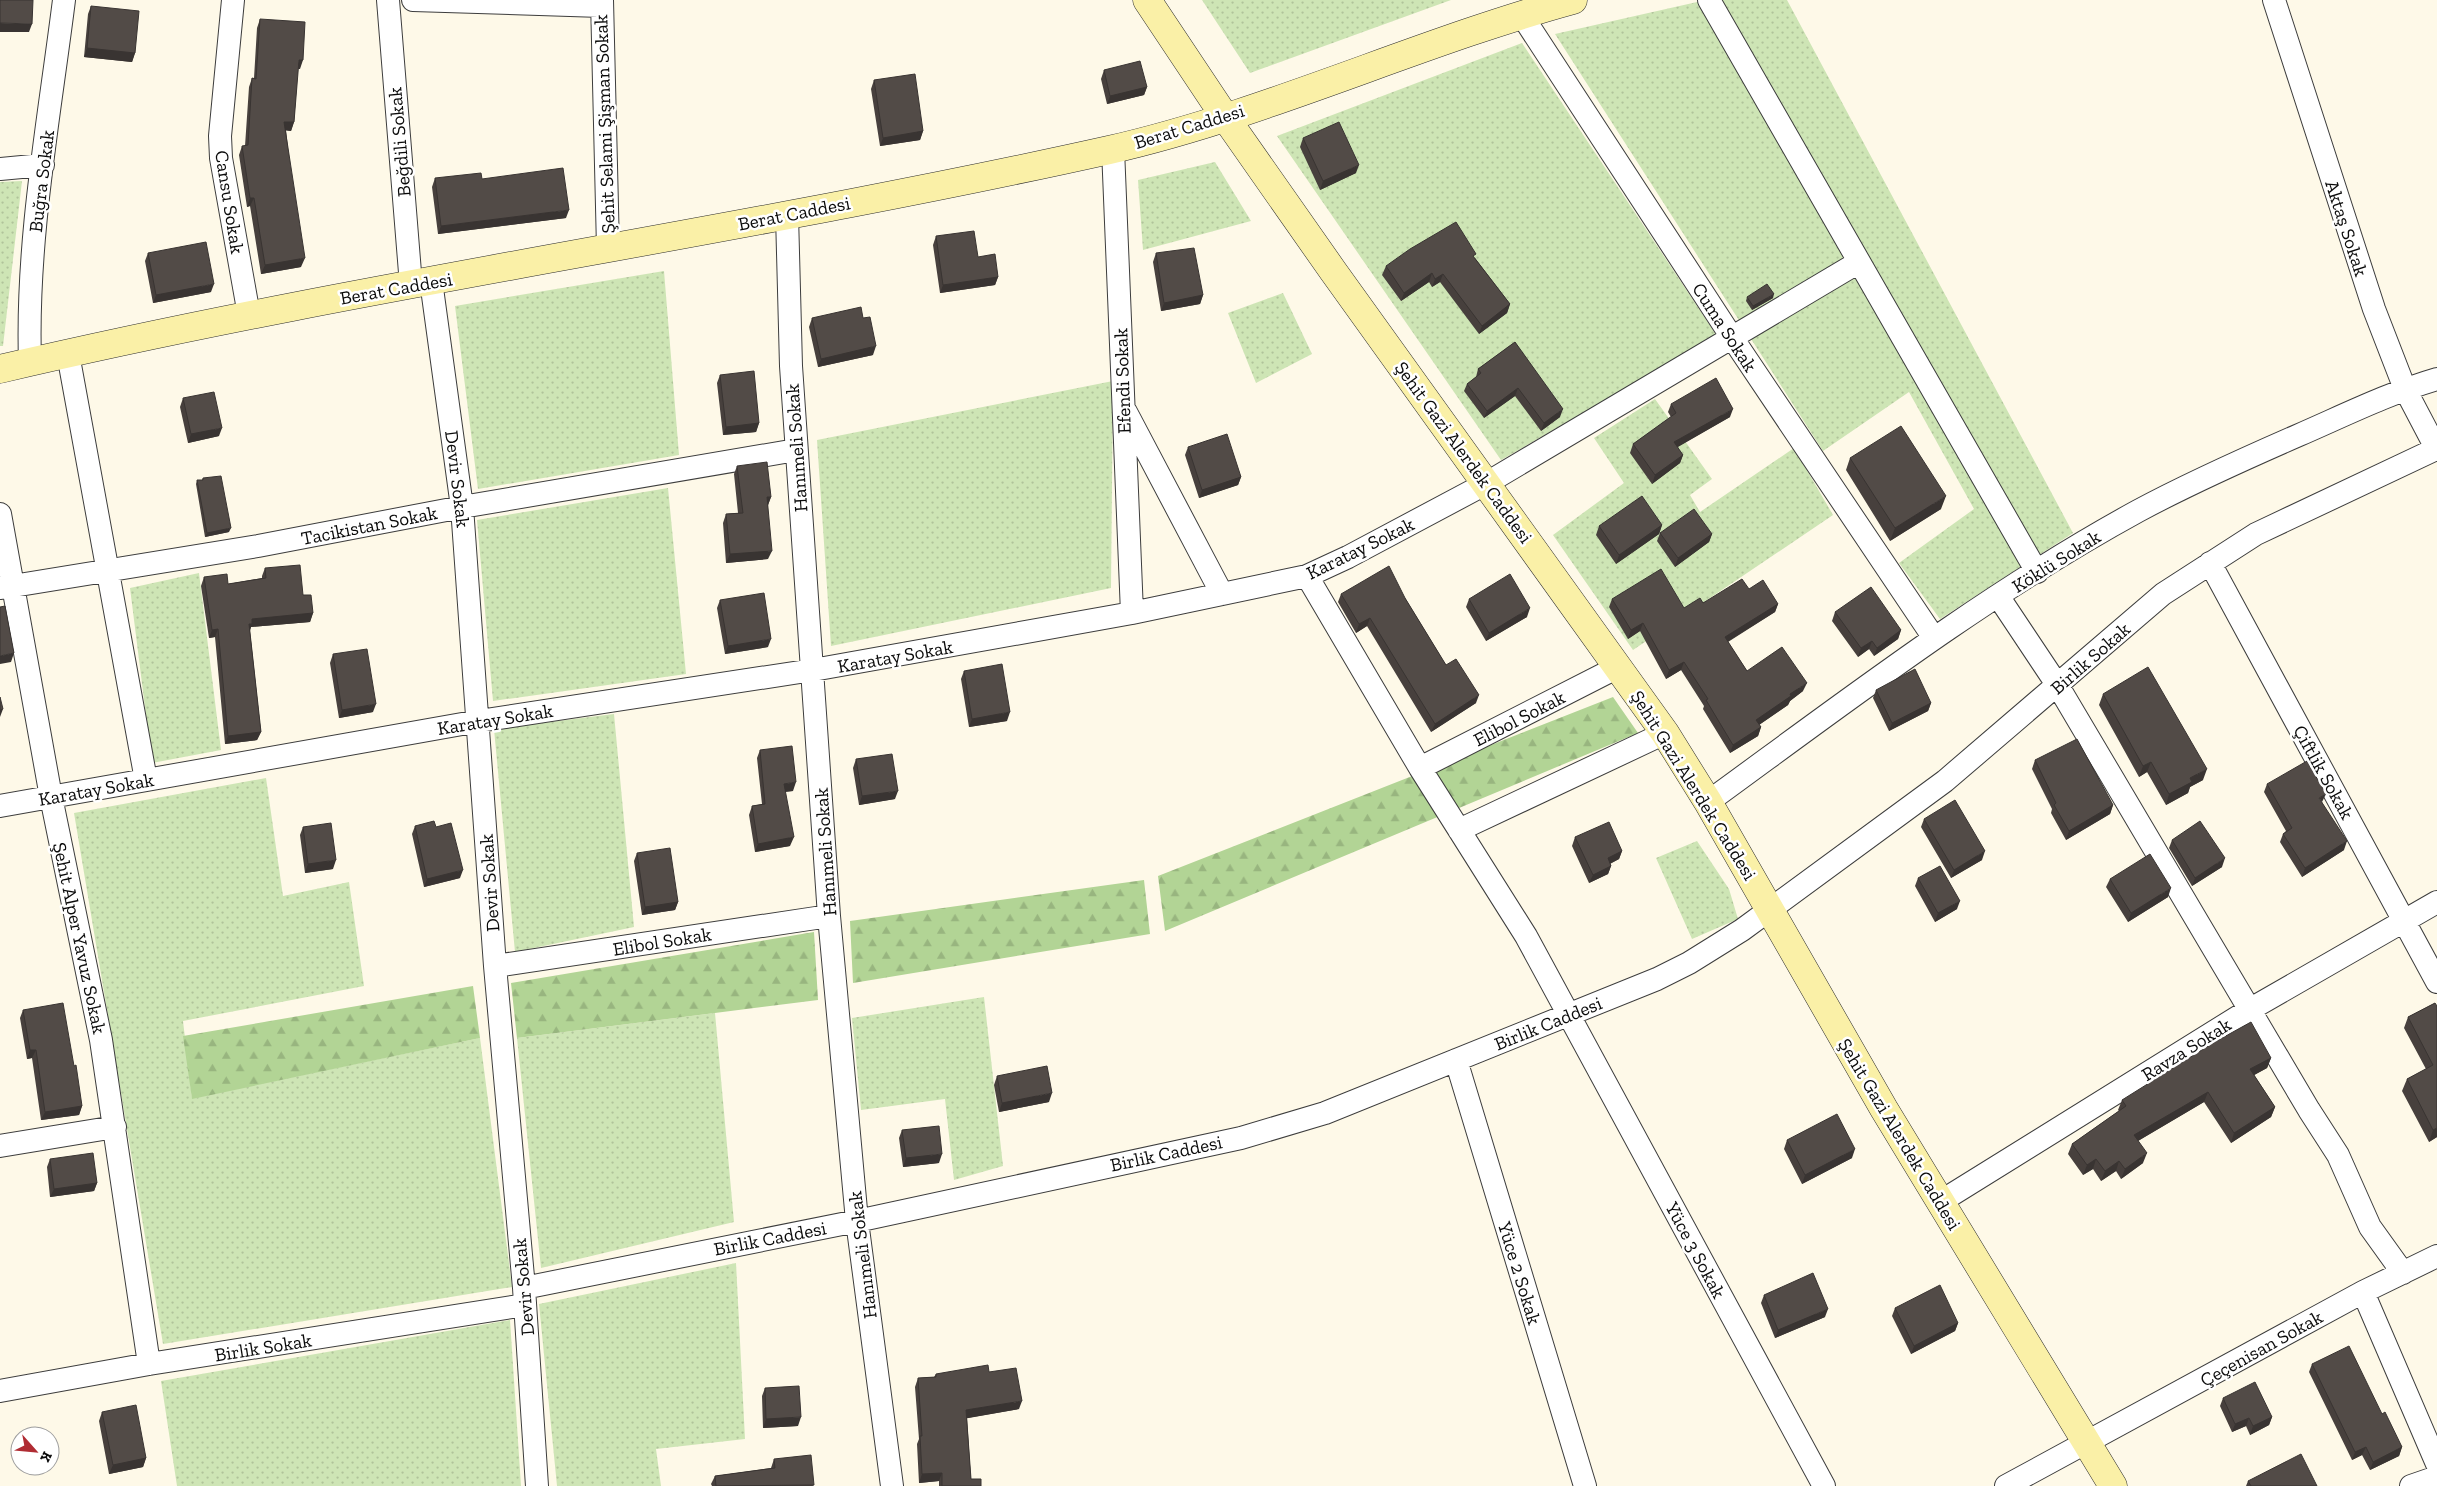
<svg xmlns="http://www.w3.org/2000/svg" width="2437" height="1486" font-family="'Zilla Slab',serif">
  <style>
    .grass { fill: url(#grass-dots) }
    .forest { fill: url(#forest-firs) }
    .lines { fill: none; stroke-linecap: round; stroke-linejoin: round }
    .street-casing { stroke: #3d3d3d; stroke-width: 24 }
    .secondary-casing { stroke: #2c2c2c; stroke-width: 29 }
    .street { stroke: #fff; stroke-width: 22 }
    .secondary { stroke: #faf0a7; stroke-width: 28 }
    .wall { fill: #47403d }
    .shaded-wall { fill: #393432 }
    .building { fill: #524b47; stroke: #393432 }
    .labels { text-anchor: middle; stroke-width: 5; stroke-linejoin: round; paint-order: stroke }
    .street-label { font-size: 19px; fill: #0a0a0a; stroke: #fff }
  </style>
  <defs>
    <pattern id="grass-dots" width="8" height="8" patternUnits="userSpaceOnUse" patternTransform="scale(1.25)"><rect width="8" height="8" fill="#cee5b5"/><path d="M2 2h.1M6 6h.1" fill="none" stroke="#b0c39a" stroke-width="1.8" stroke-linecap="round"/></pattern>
    <pattern id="forest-firs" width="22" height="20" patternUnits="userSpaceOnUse" patternTransform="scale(1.25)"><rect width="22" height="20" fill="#b2d495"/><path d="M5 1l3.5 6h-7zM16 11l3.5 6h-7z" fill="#98b57f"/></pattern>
  </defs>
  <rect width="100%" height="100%" fill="#fef9e8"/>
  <!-- grass -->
  <path class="grass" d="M1202,0h249l-201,73z
    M1706,0h81l286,533 -133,86 -41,-56 75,-54 -65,-117 -86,59 -268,-417z
    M1522,43l195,293 -216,124 -224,-324z
    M1215,162l36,59 -108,29 -5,-70z
    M22,181l-19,165h-3v-164z
    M664,271l15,184 -201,34 -23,-183z
    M1283,293l29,61 -56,29 -28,-70z
    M1113,381l-2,207 -280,58 -14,-206z
    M1655,399l57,80 -22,16 10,17 94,-64 39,67 -200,135 -80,-115 71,-52 -30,-45z
    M668,488l18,186 -193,27 -16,-181z
    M199,573l22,177 -69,13 -22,-175z
    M614,714l20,213 -119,25 -21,-223z
    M266,778l17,118 66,-14 15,104 -181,35 9,77 288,-60 32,249 -349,57 -89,-531z
    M1697,841l32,48 9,30 -46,20 -36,-81z
    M984,997l19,169 -49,14 -9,-81 -84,11 -9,-92z
    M715,1013l19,209 -193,46 -24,-230z
    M736,1263l9,176 -89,10 5,37h-104l-18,-182z
    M510,1320l11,166h-344l-16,-105z"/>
  <!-- forest -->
  <path class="forest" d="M1613,697l25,36 -473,198 -7,-55z
    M1144,880l6,54 -297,49 -3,-62z
    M814,932l4,68 -301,38 -6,-55z
    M473,986l7,52 -288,61 -9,-63z"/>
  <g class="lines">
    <defs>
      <path id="street" d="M233,0l-13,136 1,22 28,157
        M388,0l23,285
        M413,0l188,6
        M602,0l6,248
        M1709,0l328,572
        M2274,0l100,309 31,80 32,61
        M1521,14l210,322 203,302
        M1113,149l19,464
        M0,169l43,-4
        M787,215l4,151 38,550 28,305 35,265
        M431,281l31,226 33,459 29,322 13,198
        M68,354l78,426
        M30,362c-4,-121 19,-242 34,-362
        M1126,412l96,182
        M0,514l51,283 50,243 48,324
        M2210,563l227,419
        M1307,576l113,192 106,168 298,550
        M1,588l257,-42 204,-39 334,-57
        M1998,596l60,90 251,424 29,45 32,72 33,46
        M1420,768l198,-101
        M1708,802c140,-102 278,-208 430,-291 52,-28 106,-52 161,-76 46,-20 90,-42 138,-56
        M0,806l479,-85 334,-51 319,-57 175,-37 41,-19 139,-74 372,-221
        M1459,830l206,-97
        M495,966l334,-50
        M1456,1060l129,426
        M0,1146l115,-19
        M1940,1202l309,-192 188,-108
        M524,1288l333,-67 384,-83 84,-25 332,-134 32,-16 53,-33 203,-149 218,-187 93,-60 180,-85
        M2363,1292l74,172
        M0,1391l149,-27 376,-59
        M2006,1486l357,-194 74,-36
        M2411,1486l26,-9"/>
      <path id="secondary" d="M1147,0l78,117 108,154 332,462 43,69 176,307 229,377
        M0,369c367,-86 741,-137 1109,-219 158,-36 307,-107 464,-150"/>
    </defs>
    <!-- street casing -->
    <use href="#street" class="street-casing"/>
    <!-- secondary casing -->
    <use href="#secondary" class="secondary-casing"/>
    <!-- street -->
    <use href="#street" class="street"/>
    <!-- secondary -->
    <use href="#secondary" class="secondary"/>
  </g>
  <!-- wall -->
  <path class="wall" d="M91,6l44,47 -3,9 -48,-5 4,-43z
    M260,19l40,50h-2l-4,53 -3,9 -5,-1 15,137 -40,7 -11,-68 -3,1 -8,-52 3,-9h3l4,-59 3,-9h2l3,-50z
    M1104,70l43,17 -3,8 -37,9 -6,-25z
    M874,80l49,51 -3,9 -40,6 -9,-57z
    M1303,138l53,35 -36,17 -20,-43z
    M435,178l47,1 84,39 -128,16 -6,-47z
    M936,236l42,21 20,20 -3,8 -55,8 -7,-48z
    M148,253l63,39 -58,11 -8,-42z
    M1156,253l47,42 -3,9 -39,7 -8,-49z
    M1475,258l35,46 -3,9 -28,21 -39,-52 -8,5 -3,-5 -28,19 -19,-26 4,-9z
    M1747,297l26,1 -21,12 -6,-9z
    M812,318h51l10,37 -55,12 -9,-40z
    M1515,342l45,75 -19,14 -26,-35 -31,22 -20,-27 3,-7 9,-7 2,-8z
    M720,375l39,48 -3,9 -33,3 -6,-52z
    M183,398l36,38 -31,7 -8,-36z
    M1671,404l59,13 -53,30 6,8 -3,8 -28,21 -22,-31 3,-9 38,-27 -3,-5z
    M1188,447l53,30 -3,8 -39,13 -14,-43z
    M1850,458l91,51 -51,32 -44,-71z
    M737,466l34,31 -3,8v54l-42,4 -3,-40 3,-9 12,-1 -4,-39z
    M203,478l26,54 -24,5 -9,-53 1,-4h5z
    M1662,525l-3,9 -43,30 -20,-29 3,-9z
    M1660,533l52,1 -3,8 -34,25 -18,-26z
    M265,568l38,27 10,18 -3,9 -59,5 -1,4 11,101 -4,8 -32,4 -10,-107 -6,1 -8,-52 3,-9 24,7 34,-6v-2z
    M1749,589l29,15 -3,8 -47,30 19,29 56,20 -13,10 -2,4 -29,20 2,2 -3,9 -28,17 -27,-44 1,-3 -23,-36 -15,9 -26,-48 -12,8 -19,-32 3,-8 72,9z
    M1341,594l64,4 41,67 30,38 -45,29 -64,-106 -11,7 -18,-31z
    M1469,599l58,18 -41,24 -20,-34z
    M720,600l48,47 -43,7 -8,-46z
    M1835,612l66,18 -3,9 -24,17 -5,-7 -11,8 -26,-36z
    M333,654l40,58 -34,6 -9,-55z
    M964,671l43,50 -38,6 -8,-48z
    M1876,690l55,13 -3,8 -39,20 -16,-33z
    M2103,694l100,86 -13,7 -2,6 -22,12 -19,-33 -8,5 -40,-72z
    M760,750l33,41 -8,1 5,54 -35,6 -6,-37 3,-9 10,-2 -5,-46z
    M856,759l39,40 -36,6 -6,-37z
    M2035,760l78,45 -3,9 -44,26 -15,-27 1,-4 -20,-40z
    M2267,784l55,18 22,48 -42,27 -22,-35 3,-8 3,-3 -22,-39z
    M1924,819l58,41 -31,18 -30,-51z
    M415,826l21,1 24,51 -36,9 -12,-53z
    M303,827l30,42 -28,4 -5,-38z
    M1575,837l47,14 -3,8 -9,5 1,2 -3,8 -19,9 -17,-37z
    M2172,840l50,27 -30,19 -23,-38z
    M637,853l41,49 -3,8 -33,5 -8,-54z
    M1918,878l39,31 -22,13 -20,-36z
    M2110,879l58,18 -40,25 -22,-35z
    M2435,1003l2,134 -8,5 -27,-51 5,-12 19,-10 -22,-41 4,-11z
    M23,1010l59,96 -3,9 -38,5 -9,-62 -5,1 -7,-41z
    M2271,1058l-4,10 -13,7 21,32 -4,10 -40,26 -27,-41 -66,39 5,22 -22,16 -5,-8 -15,10 -8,-12 -10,6 -15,-21 4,-10 47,-33 -1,-1 4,-10z
    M997,1076l52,26 -50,10 -5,-27z
    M902,1130l37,33 -36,4 -4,-29z
    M1787,1140l65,18 -50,26 -18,-35z
    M50,1159l47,24 -3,8 -44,6 -3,-30z
    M1764,1295l61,22 -50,21 -14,-35z
    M1895,1308l63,15 -3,8 -44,23 -19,-38z
    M2312,1364l70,50 20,33 -3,9 -29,14 -8,-15 -10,5 -43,-88z
    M989,1372l30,37 -52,9 4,61 10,7h-42v-5l-20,2 -2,-39 2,-5 -4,-52 3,-9 16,-1 2,-3z
    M765,1388l33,38 -35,2 -1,-32z
    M2223,1398l49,19 -3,8 -19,10 -4,-9 -14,6 -12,-26z
    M102,1412l44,46 -3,9 -34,7 -10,-53z
    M774,1459l40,27h-102l-1,-2 4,-8 56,-8z
    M2248,1481l69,5h-71z"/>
  <!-- shaded-wall -->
  <path class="shaded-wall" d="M0,23l32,1 -3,8h-29z
    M87,48l48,5 -3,9 -48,-5z
    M299,60h4l-3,9h-4z
    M1147,87l-3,8 -37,9 3,-8z
    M284,122h10l-3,9 -10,-1z
    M923,131l-3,9 -40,6 3,-8z
    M1359,165l-3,8 -36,17 3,-9z
    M250,198h4l-4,8 -3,1z
    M569,210l-3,8 -128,16 3,-8z
    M305,258l-4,9 -40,7 4,-9z
    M1432,273l-3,9 -28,19 3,-8z
    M1443,274l-3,8 -8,5 3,-8z
    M998,277l-3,8 -55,8 3,-8z
    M214,284l-3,8 -58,11 3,-8z
    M1774,294l-1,4 -21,12 1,-4z
    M1203,295l-3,9 -39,7 3,-8z
    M1510,304l-3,9 -28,21 3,-8z
    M876,346l-3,9 -55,12 3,-8z
    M1518,388l-3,8 -31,22 3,-7z
    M1563,409l-3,8 -19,14 3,-8z
    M1733,409l-3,8 -59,34 3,-9z
    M759,423l-3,9 -33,3 3,-8z
    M222,428l-3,8 -31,7 3,-9z
    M1683,455l-3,8 -28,21 3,-9z
    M1241,477l-3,8 -39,13 3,-8z
    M1946,496l-5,13 -51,32 5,-13z
    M767,497h4l-3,8 -4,1z
    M1662,525l-3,9 -43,30 3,-9z
    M231,528l-2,4 -24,5 2,-4z
    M1712,534l-3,8 -34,25 3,-9z
    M772,551l-4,8 -42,4 4,-9z
    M1778,604l-3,8 -53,33 3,-8z
    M1530,608l-3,9 -41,24 3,-8z
    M313,613l-3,9 -59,5 -2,5 -3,1 6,-14z
    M1370,618l-3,8 -11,7 3,-9z
    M1643,623l-3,8 -12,8 3,-9z
    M218,629l-3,8 -6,1 3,-8z
    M1901,630l-3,9 -24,17 3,-8z
    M771,639l-3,8 -43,7 3,-8z
    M1872,641l-3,8 -11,8 3,-9z
    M14,653l-3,9 -11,2v-8z
    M1684,662l-3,8 -15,9 3,-9z
    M1807,683l-4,8 -13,10 -2,4 -35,24 3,-9 34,-26z
    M1479,695l-3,8 -45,29 4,-8z
    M1931,703l-3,8 -39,20 3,-8z
    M376,704l-3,8 -34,6 3,-8z
    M3,709l-3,8v-7z
    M1010,712l-3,9 -38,6 3,-8z
    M1761,727l-3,9 -28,17 3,-8z
    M261,732l-4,8 -32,4 3,-8z
    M2151,762l-4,10 -8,5 4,-11z
    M2207,769l-4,11 -13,7 -2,6 -22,12 3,-11 21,-16z
    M796,782l-3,9 -12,1 3,-8z
    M898,791l-3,8 -36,6 3,-9z
    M2326,794l-4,8 -3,-4z
    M2113,805l-3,9 -44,26 3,-9z
    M794,837l-4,9 -35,6 3,-8z
    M2347,841l-3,9 -42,27 3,-9z
    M1622,851l-3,8 -14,7 3,-8z
    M1985,851l-3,9 -31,18 3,-8z
    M2225,858l-3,9 -30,19 3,-8z
    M336,860l-3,9 -28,4 3,-9z
    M1611,866l-3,8 -19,9 4,-8z
    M463,870l-3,8 -36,9 3,-8z
    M2171,888l-3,9 -40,25 3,-9z
    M1960,901l-3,8 -22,13 3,-9z
    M678,902l-3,8 -33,5 3,-8z
    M30,1050h6l-4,8 -5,1z
    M2271,1058l-4,10 -20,11 3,-10z
    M2208,1092l-4,10 -73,43 3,-10z
    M1052,1093l-3,9 -50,10 3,-9z
    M82,1106l-3,9 -38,5 4,-8z
    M2275,1107l-4,10 -40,26 3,-10z
    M2437,1128v9l-8,5 4,-12z
    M1855,1149l-3,9 -50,26 3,-9z
    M2147,1153l-4,10 -22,16 4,-10z
    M942,1154l-3,9 -36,4 3,-9z
    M2096,1159l-3,10 -10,6 4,-10z
    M2119,1161l-3,10 -15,10 4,-10z
    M97,1183l-3,8 -44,6 4,-8z
    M1828,1309l-3,8 -50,21 3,-8z
    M1958,1323l-3,8 -44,23 3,-8z
    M1022,1401l-3,8 -56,10 3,-9z
    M801,1417l-3,9 -35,2 3,-9z
    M2272,1417l-3,8 -19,10 3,-9z
    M2249,1418l-3,8 -14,6 3,-8z
    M2366,1447l-4,8 -10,5 3,-8z
    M2402,1447l-3,9 -29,14 3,-8z
    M146,1458l-3,9 -34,7 4,-9z
    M942,1473l-3,8 -20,2 3,-9z"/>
  <!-- building -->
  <path class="building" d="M0,0h33l-1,24 -32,-1z
    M91,6l48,5 -4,42 -48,-5z
    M260,19l45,3 -2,38h-4l-5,62h-10l21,136 -40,7 -11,-67h-4l-8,-52 6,-1 4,-67 4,1z
    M1140,61l7,26 -37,9 -6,-26z
    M915,74l8,57 -40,7 -9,-58z
    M1339,122l20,43 -36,16 -20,-43z
    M563,168l6,42 -128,16 -6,-48 46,-5 1,6z
    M1456,222l20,32 -3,2 37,48 -28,22 -39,-52 -8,5 -3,-6 -28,20 -18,-27 24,-17z
    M974,231l4,26 17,-3 3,23 -55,8 -7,-49z
    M206,242l8,42 -58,11 -8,-42z
    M1194,248l9,47 -39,8 -8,-50z
    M1767,284l7,10 -21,12 -6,-9z
    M861,307l2,11 7,-1 6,29 -55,13 -9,-41z
    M1515,342l48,67 -19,14 -26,-35 -31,23 -20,-27 14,-11 -3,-4z
    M754,371l5,52 -33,4 -6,-52z
    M1716,378l17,31 -59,33 9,13 -28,20 -22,-31 43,-31 -5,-9z
    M214,392l8,36 -31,6 -8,-36z
    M1901,426l45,70 -51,32 -45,-70z
    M1227,434l14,43 -39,13 -14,-43z
    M767,462l4,35h-4l5,54 -42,3 -4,-40 17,-1 -6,-47z
    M221,476l10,52 -24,5 -10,-53h6v-2z
    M1642,496l20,29 -43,30 -20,-29z
    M1694,509l18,25 -34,24 -18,-25z
    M300,565l3,30h8l2,18 -61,6v5h-3l12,108 -33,4 -10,-107 -6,1 -8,-53 23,-3 1,10 38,-6 -1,-10z
    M1389,566l16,32 41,67 10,-6 23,36 -44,29 -65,-106 -11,6 -18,-30z
    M1661,569l23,39 16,-10 3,5 39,-24 7,10 14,-9 15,24 -53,33 22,34 35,-24 25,36 -17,11 1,2 -35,24 5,7 -28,18 -27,-45 2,-1 -24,-37 -15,8 -26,-47 -12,7 -19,-31z
    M1510,574l20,34 -41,25 -20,-34z
    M1871,587l30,43 -24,18 -5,-7 -11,7 -26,-36z
    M764,593l7,46 -43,7 -8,-46z
    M5,606l9,47 -14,3v-49z
    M367,649l9,55 -34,6 -9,-56z
    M1002,664l8,48 -38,7 -8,-48z
    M2148,667l59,102 -17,9 2,4 -23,12 -18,-32 -8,4 -40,-72z
    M1915,669l16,34 -39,20 -16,-33z
    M0,697l3,12 -3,1z
    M2077,739l36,66 -44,26 -15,-26 2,-2 -21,-43z
    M792,746l4,36 -12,2 10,53 -36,7 -6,-38 13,-2 -5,-54z
    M892,754l6,37 -36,5 -6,-37z
    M2307,761l19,33 -7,4 28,43 -42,27 -22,-34 9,-6 -25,-44z
    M1955,800l30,51 -31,19 -30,-51z
    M434,821l2,6 15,-4 12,47 -36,9 -12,-53z
    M2200,821l25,37 -30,20 -23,-38z
    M1609,822l13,29 -14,7 3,8 -18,9 -18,-38z
    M331,823l5,37 -28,4 -5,-37z
    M670,848l8,54 -33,5 -8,-54z
    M2150,854l21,34 -40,25 -21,-34z
    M1940,866l20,35 -22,12 -20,-35z
    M63,1003l11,63 2,-1 6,41 -37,6 -9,-62h-6l-7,-40z
    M2435,1003l2,3v122l-4,2 -26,-51 26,-14 -25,-48z
    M2251,1022l20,36 -21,11 25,38 -41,26 -26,-41 -74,43 13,18 -22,16 -6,-8 -14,10 -9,-12 -9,6 -15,-21 54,-38 -4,-6 91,-57z
    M1047,1066l5,27 -50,10 -5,-27z
    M1837,1114l18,35 -50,26 -18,-35z
    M939,1126l3,28 -36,4 -4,-28z
    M93,1153l4,30 -43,6 -4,-30z
    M1813,1273l15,36 -50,21 -14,-35z
    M1940,1285l18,38 -44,23 -19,-38z
    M2349,1346l33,68 3,-2 17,35 -29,15 -7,-15 -11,5 -43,-88z
    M988,1365l1,7 27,-4 6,33 -56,9 5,69h10v7h-39v-13l-20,1 -2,-38h2l-4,-58 18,-1v-3z
    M2255,1382l17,35 -19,9 -4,-8 -14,6 -12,-26z
    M799,1386l2,31 -35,2 -1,-31z
    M136,1405l10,53 -33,7 -11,-53z
    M2301,1454l16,32h-66l-3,-5z
    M811,1455l3,30 -98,1 -1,-10 60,-8 -1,-9z"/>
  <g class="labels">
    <!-- street labels -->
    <g class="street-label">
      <text transform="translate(604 124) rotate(-92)" y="7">Şehit Selami Şişman Sokak</text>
      <text transform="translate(1189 126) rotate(-17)" y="7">Berat Caddesi</text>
      <text transform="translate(399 142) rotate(-95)" y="7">Beğdili Sokak</text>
      <text transform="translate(41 181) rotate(-83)" y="7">Buğra Sokak</text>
      <text transform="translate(230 202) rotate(81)" y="7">Cansu Sokak</text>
      <text transform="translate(794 213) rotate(-11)" y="7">Berat Caddesi</text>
      <text transform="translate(2347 228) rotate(72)" y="7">Aktaş Sokak</text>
      <text transform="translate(396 288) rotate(-10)" y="7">Berat Caddesi</text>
      <text transform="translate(1725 327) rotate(57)" y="7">Cuma Sokak</text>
      <text transform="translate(1122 381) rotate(-92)" y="7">Efendi Sokak</text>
      <text transform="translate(796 448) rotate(-94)" y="7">Hanımeli Sokak</text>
      <text transform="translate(1464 452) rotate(54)" y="7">Şehit Gazi Alerdek Caddesi</text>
      <text transform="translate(458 479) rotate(83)" y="7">Devir Sokak</text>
      <text transform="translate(369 525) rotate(-11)" y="7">Tacikistan Sokak</text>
      <text transform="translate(1360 548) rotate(-26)" y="7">Karatay Sokak</text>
      <text transform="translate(2056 561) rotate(-32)" y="7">Köklü Sokak</text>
      <text transform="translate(895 656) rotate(-10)" y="7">Karatay Sokak</text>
      <text transform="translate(2090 658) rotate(-41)" y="7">Birlik Sokak</text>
      <text transform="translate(1519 718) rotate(-27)" y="7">Elibol Sokak</text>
      <text transform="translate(495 719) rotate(-9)" y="7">Karatay Sokak</text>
      <text transform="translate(2324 772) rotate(61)" y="7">Çiftlik Sokak</text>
      <text transform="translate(1694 785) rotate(58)" y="7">Şehit Gazi Alerdek Caddesi</text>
      <text transform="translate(96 789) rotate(-10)" y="7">Karatay Sokak</text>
      <text transform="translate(825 852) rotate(-94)" y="7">Hanımeli Sokak</text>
      <text transform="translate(489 883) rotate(-94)" y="7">Devir Sokak</text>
      <text transform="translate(80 938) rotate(78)" y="7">Şehit Alper Yavuz Sokak</text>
      <text transform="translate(662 941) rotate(-9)" y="7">Elibol Sokak</text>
      <text transform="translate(1548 1023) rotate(-22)" y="7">Birlik Caddesi</text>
      <text transform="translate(2186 1049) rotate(-32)" y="7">Ravza Sokak</text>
      <text transform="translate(1900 1134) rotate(59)" y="7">Şehit Gazi Alerdek Caddesi</text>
      <text transform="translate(1166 1153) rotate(-12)" y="7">Birlik Caddesi</text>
      <text transform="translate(770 1238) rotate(-11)" y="7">Birlik Caddesi</text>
      <text transform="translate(1696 1250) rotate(62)" y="7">Yüce 3 Sokak</text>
      <text transform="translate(862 1255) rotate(-97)" y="7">Hanımeli Sokak</text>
      <text transform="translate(1520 1273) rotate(73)" y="7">Yüce 2 Sokak</text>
      <text transform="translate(523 1287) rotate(-95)" y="7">Devir Sokak</text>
      <text transform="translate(263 1347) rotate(-9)" y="7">Birlik Sokak</text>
      <text transform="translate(2261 1348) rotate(-29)" y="7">Çeçenisan Sokak</text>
    </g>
  </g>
  <!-- north arrow -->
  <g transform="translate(35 1451) rotate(117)"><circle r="24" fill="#ffffff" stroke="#9d9d9d"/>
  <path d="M0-4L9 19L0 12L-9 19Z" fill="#b02c33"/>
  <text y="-8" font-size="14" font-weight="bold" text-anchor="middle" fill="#0a0a0a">K</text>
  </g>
</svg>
